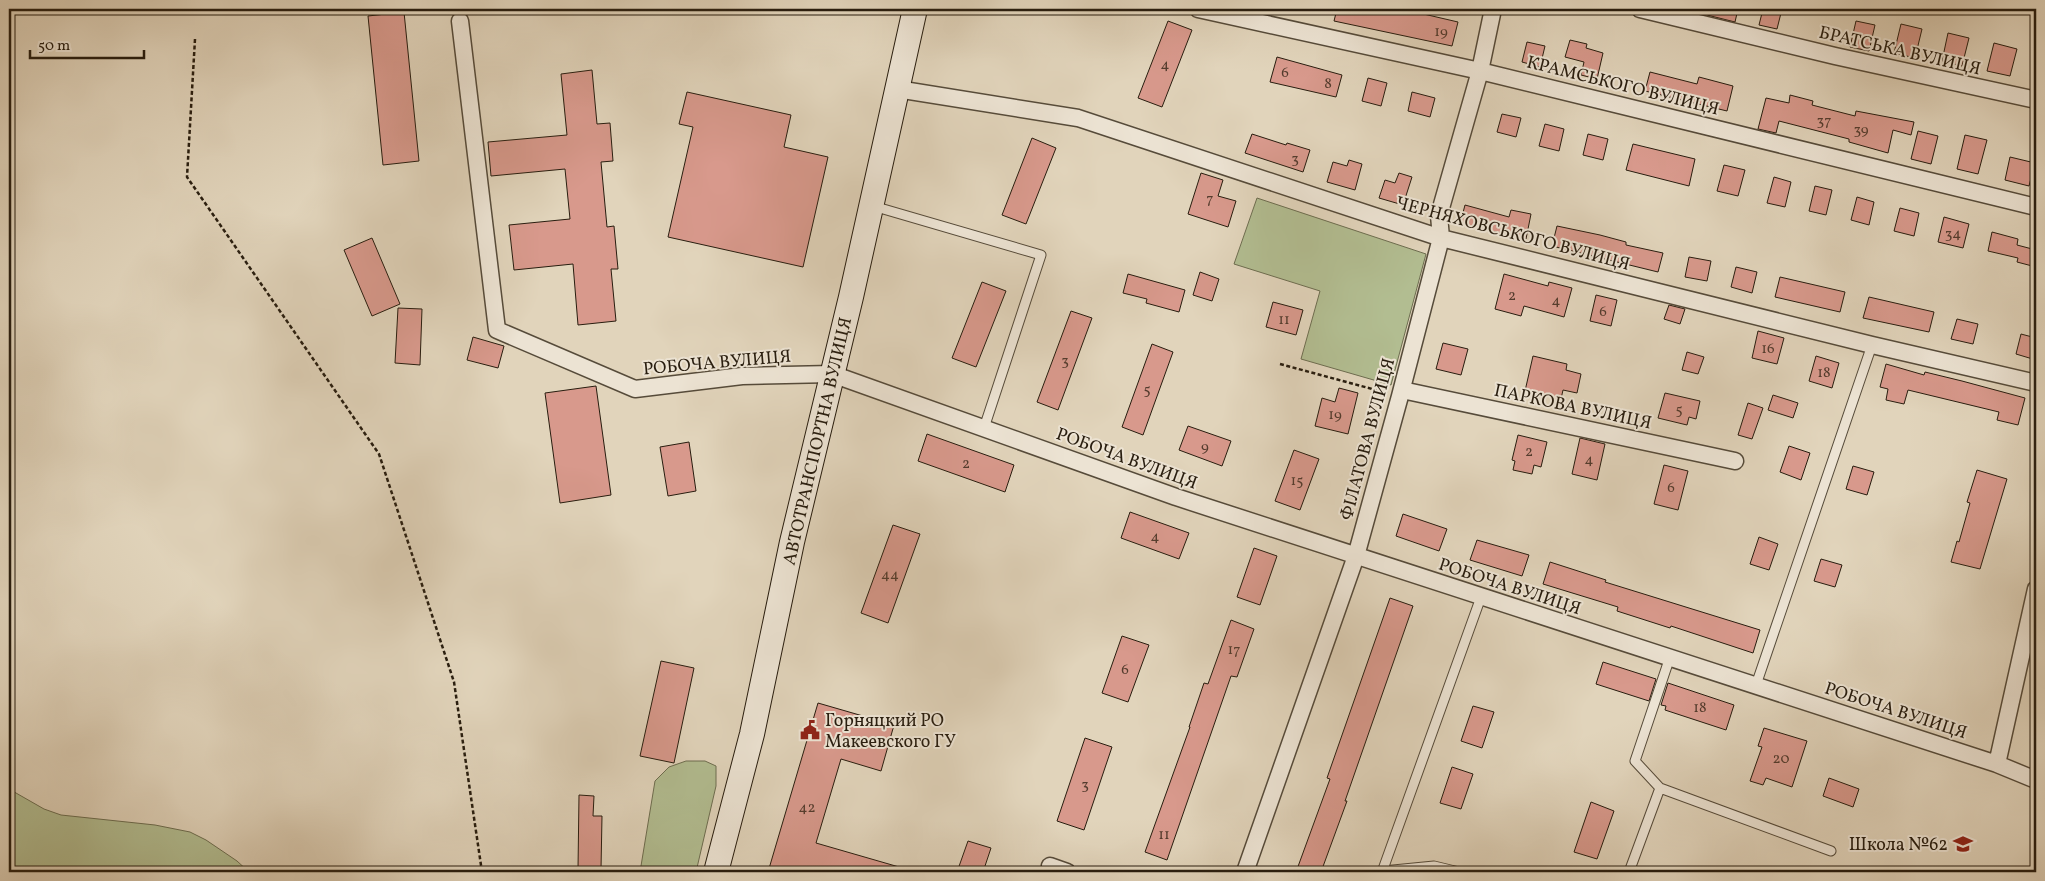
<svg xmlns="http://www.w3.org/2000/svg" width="2045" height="881" font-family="Vollkorn,serif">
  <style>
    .green { fill: #b2bd91; stroke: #6d6d50 }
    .building { fill: #d8998c; stroke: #281d0f }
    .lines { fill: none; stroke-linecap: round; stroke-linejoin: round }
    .service-casing { stroke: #564b3a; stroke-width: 11 }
    .minor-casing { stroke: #564b3a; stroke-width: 19 }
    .secondary-casing { stroke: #281d0f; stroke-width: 26 }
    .path { stroke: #281d0f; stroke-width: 2.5; stroke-dasharray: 4 2.5; stroke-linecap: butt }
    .service { stroke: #ece3d3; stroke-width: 9 }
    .minor { stroke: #ece3d3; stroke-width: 16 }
    .secondary { stroke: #ece3d3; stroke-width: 24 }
    .labels { text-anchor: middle; stroke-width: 4; stroke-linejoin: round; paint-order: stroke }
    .number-label { font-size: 15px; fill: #543c2e }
    .street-label { font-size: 18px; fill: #281d0f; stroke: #ece3d3 }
    .poi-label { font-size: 18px; fill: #281d0f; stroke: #ece3d3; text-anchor: start }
  </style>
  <rect width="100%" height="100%" fill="#e1d4bb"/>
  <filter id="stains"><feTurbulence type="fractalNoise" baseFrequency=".004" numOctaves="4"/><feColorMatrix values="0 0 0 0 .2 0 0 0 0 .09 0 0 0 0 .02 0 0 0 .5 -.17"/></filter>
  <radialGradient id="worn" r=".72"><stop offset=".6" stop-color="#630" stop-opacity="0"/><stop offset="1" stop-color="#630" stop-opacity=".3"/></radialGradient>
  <!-- green -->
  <path class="green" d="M1257,198l169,56 -35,131 -90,-26 19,-68 -86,-27z
    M686,761h19l11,5v20l-20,86h-56l15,-91 14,-14z
    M9,789l35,20 17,6 94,10 35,7 16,8 31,21 12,11h-240z"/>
  <!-- building -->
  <path class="building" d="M1337,9h79l-1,3 43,10 -6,24 -118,-25z
    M1700,9h38l-3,13 -36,-9z
    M1763,9h19l-5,20 -18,-4z
    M404,12l15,149 -36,4 -15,-149z
    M1168,21l24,9 -30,77 -24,-9z
    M1856,21l19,4 -6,26 -19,-4z
    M1901,24l21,5 -7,29 -21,-5z
    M1948,33l21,5 -7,28 -20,-5z
    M1570,40l17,4 -1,4 17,5 -6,26 -16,-4 3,-13 -19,-5z
    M1527,42l18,4 -5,21 -18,-5z
    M1994,43l23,6 -7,27 -23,-5z
    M1277,57l65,18 -6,22 -66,-15z
    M592,70l5,54 13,-1 3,38 -12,1 6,65 7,-1 4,43h-7l5,52 -38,4 -5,-61 -59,6 -5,-45 61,-6 -5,-50 -74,7 -3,-34 79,-7 -6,-61z
    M1650,72l47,12 2,-7 34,9 -6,25 -82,-20z
    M1368,78l19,5 -6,23 -19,-5z
    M687,92l104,23 -7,32 44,10 -25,110 -135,-30 25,-110 -14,-3z
    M1412,92l23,6 -5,19 -22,-6z
    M1790,95l23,6 -1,4 43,11 1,-5 58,11 -3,13 -18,-5 -5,23 -39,-11v-3l-70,-18 -3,12 -18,-4 8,-31 23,5z
    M1502,114l19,4 -5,19 -19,-5z
    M1545,124l19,5 -5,22 -20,-5z
    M1918,131l20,5 -7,28 -20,-5z
    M1252,134l34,11 1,-2 23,7 -7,22 -58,-19z
    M1588,134l20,5 -5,21 -20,-5z
    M1965,135l22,5 -9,34 -21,-5z
    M1032,138l24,10 -30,76 -24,-9z
    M1633,144l62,15 -6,27 -63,-16z
    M2010,157l25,6 -6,23 -24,-6z
    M1349,160l13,4 -7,26 -28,-8 6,-20 14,4z
    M1724,165l21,5 -7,26 -21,-5z
    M1201,173l22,7 -5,16 18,5 -8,26 -40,-13z
    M1399,173l13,4 -9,28 -24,-7 6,-18 10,3z
    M1774,177l17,5 -6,25 -18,-4z
    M1815,186l17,4 -6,25 -17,-4z
    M1857,197l17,5 -5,23 -18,-5z
    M1465,205l44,12 2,-7 20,4 -5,25 -66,-15z
    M1900,208l19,5 -5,23 -20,-5z
    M1944,217l25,7 -6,24 -25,-6z
    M1557,226l43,9 26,7v3l37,8 -5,19 -106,-26z
    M1992,232l26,7 -1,6 19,5v17l-19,-5 1,-4 -30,-7z
    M372,238l28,66 -28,12 -28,-66z
    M1689,257l22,4 -4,20 -22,-4z
    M1736,267l21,5 -5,21 -21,-6z
    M1200,272l19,7 -7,22 -19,-6z
    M1128,274l57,16 -6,22 -33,-9 1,-4 -24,-6z
    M1504,274l44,12 1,-4 23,6 -8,29 -40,-11 -3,10 -26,-7z
    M1780,277l65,15 -5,20 -65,-15z
    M982,282l24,9 -30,76 -24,-9z
    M1596,295l21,5 -6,26 -21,-5z
    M1869,297l65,15 -5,20 -66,-14z
    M1273,302l30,8 -7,25 -30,-8z
    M1669,305l16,4 -5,15 -16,-5z
    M398,308l24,1 -2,56 -25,-2z
    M1071,311l21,7 -34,92 -21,-8z
    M1957,319l21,5 -5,20 -22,-5z
    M1758,331l26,7 -7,26 -25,-6z
    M2021,334l15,4v22l-20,-6z
    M473,337l31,9 -6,22 -31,-8z
    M1443,343l25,6 -7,26 -25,-6z
    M1152,344l21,8 -30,83 -21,-8z
    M1687,352l17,5 -6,17 -16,-4z
    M1533,356l34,8 -1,6 15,4 -4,19 -14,-3 -2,9 -36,-8z
    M1816,356l23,7 -7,25 -23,-7z
    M1886,364l38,11 1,-3 37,9 63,17 -7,27 -21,-5 2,-8 -91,-22 -4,14 -18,-4 2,-11 -8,-2z
    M596,386l15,109 -51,8 -15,-110z
    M1339,388l19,5 -10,41 -33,-8 7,-28 13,4z
    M1665,393l35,8 -4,18 -7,-2 -2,8 -29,-7z
    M1773,395l25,8 -5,15 -25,-8z
    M1748,403l15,5 -11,31 -14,-4z
    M1188,426l43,15 -9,25 -43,-16z
    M927,434l87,31 -9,27 -87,-31z
    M1518,435l29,7 -6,25 -7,-2 -2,9 -19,-4 2,-9 -3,-1z
    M1580,438l25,6 -8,36 -25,-6z
    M689,442l7,49 -28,5 -8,-49z
    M1789,446l21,7 -9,27 -21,-8z
    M1294,450l25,9 -19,51 -25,-9z
    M1664,465l24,6 -10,39 -24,-6z
    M1853,466l21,6 -7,23 -21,-6z
    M1977,470l30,9 -27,90 -29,-7 6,-21 2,1 11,-39 -3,-1z
    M1130,512l59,21 -10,26 -58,-21z
    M1403,514l44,15 -8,22 -43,-15z
    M893,525l27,9 -32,89 -27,-10z
    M1759,537l19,7 -9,26 -19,-6z
    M1477,540l52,15 -7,21 -52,-16z
    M1254,548l23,8 -17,49 -23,-8z
    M1821,559l21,6 -7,22 -21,-6z
    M1550,562l56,18 -1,2 155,48 -7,23 -82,-27 -1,2 -53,-17 1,-4 -75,-23z
    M1390,598l23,8 -68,195h2l-26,71h-25l34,-93 -3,-1z
    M1231,620l23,9 -17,48 -6,-1 -64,184 -22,-8 45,-125h-1l15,-44 4,1z
    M1122,636l27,9 -21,57 -26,-9z
    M661,661l33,7 -20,95 -34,-7z
    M1603,662l53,17 -7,22 -53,-17z
    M1668,683l66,22 -8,25 -61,-20 1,-4 -5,-1z
    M818,703l76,22 -13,46 -40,-12 -25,84 90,26v3h-138z
    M1473,706l21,6 -12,36 -21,-7z
    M1764,728l43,13 -15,46 -26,-9 -3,7 -13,-4 12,-34 -4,-1z
    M1085,738l27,9 -28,83 -27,-9z
    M1452,767l21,7 -12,35 -21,-6z
    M1829,778l30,11 -6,18 -30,-11z
    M579,795l15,1 -1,20h9l-1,53h-23z
    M1591,802l23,9 -17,48 -23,-7z
    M968,841l23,7 -8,24h-26z"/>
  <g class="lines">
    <defs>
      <path id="service" d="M873,206l168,49 -57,173
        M1670,657l-35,104 25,27 171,63
        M1756,685l116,-340
        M1383,871l51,-5 25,6
        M1382,872l99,-275
        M1629,872l31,-84"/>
      <path id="minor" d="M1198,9l282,62 556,136
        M1640,9l195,47 201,44
        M460,21l37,309 138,59 107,-13 90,-2 344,123 821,267 39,16
        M897,89l181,29 363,120 431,107 164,38
        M1402,390l333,71
        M1997,764l39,-175
        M1050,866l17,6
        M1245,872l111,-316 44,-160 41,-158 -2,-23 41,-144 13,-62"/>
      <path id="secondary" d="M716,872l36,-138 40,-192 59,-245 64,-288"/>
    </defs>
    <!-- service casing -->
    <use href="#service" class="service-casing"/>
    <!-- minor casing -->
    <use href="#minor" class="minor-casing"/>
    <!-- secondary casing -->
    <use href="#secondary" class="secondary-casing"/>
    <!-- path -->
    <path class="path" d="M195,39l-8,138 192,277 75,228 28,190
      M1280,364l107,29"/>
    <!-- service -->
    <use href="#service" class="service"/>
    <!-- minor -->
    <use href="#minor" class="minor"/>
    <!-- secondary -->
    <use href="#secondary" class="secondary"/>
  </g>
  <!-- icons -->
  <defs>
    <symbol id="civic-bare" viewBox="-9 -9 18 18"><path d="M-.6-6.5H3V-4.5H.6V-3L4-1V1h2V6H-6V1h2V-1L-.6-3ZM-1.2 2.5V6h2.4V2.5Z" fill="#8f2418" stroke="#ece3d3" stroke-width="2.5" paint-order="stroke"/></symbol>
    <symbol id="school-bare" viewBox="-9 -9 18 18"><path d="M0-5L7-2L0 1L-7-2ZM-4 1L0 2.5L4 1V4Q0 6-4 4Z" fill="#8f2418" stroke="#ece3d3" stroke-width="2.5" paint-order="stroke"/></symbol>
  </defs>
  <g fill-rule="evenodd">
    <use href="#civic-bare" x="796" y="716" width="28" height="28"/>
    <use href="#school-bare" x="1949" y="830" width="28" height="28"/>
  </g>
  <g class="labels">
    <!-- number labels -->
    <g class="number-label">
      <text x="1441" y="36">19</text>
      <text x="1165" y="69">4</text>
      <text x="1285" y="77">6</text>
      <text x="1328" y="88">8</text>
      <text x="1824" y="125">37</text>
      <text x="1861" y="134">39</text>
      <text x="1295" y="163">3</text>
      <text x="1210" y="203">7</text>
      <text x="1953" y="238">34</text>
      <text x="1512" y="300">2</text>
      <text x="1556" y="305">4</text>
      <text x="1603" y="316">6</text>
      <text x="1284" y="324">11</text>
      <text x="1768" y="353">16</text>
      <text x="1065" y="365">3</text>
      <text x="1824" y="377">18</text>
      <text x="1147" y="394">5</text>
      <text x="1679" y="414">5</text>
      <text x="1335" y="419">19</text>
      <text x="1205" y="451">9</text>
      <text x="1529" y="456">2</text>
      <text x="1589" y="464">4</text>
      <text x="966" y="468">2</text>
      <text x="1297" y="485">15</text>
      <text x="1671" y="492">6</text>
      <text x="1155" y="541">4</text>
      <text x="890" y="579">44</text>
      <text x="1234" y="654">17</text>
      <text x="1125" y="674">6</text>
      <text x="1700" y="712">18</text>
      <text x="1781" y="763">20</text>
      <text x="1085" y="789">3</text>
      <text x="807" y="812">42</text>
      <text x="1164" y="839">11</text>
    </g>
    <!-- street labels -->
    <g class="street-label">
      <text transform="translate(1900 50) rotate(13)" y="6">БРАТСЬКА ВУЛИЦЯ</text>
      <text transform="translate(1623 85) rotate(14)" y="6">КРАМСЬКОГО ВУЛИЦЯ</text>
      <text transform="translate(1513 233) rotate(15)" y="6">ЧЕРНЯХОВСЬКОГО ВУЛИЦЯ</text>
      <text transform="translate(717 362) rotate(-5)" y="6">РОБОЧА ВУЛИЦЯ</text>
      <text transform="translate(1573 406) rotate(12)" y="6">ПАРКОВА ВУЛИЦЯ</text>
      <text transform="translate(1367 439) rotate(-75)" y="6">ФІЛАТОВА ВУЛИЦЯ</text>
      <text transform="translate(817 441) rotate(-77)" y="6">АВТОТРАНСПОРТНА ВУЛИЦЯ</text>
      <text transform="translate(1127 458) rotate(20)" y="6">РОБОЧА ВУЛИЦЯ</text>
      <text transform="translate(1510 586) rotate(18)" y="6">РОБОЧА ВУЛИЦЯ</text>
      <text transform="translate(1896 710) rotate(18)" y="6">РОБОЧА ВУЛИЦЯ</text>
    </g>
    <!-- poi labels -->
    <g class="poi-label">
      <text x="825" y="726">Горняцкий РО<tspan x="825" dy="21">Макеевского ГУ</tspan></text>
      <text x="1948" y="850" text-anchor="end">Школа №62</text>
    </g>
  </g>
  <!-- margin -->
  <rect width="2045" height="881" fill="none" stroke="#e1d4bb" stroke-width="30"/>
  <rect x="10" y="10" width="2025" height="861" fill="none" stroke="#281d0f" stroke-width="2.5"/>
  <rect x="15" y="15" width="2015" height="851" fill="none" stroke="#281d0f"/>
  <!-- scale -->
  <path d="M30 50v8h114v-8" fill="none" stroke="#281d0f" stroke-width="2.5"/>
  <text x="38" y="50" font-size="15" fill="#281d0f" stroke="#ece3d3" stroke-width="4" paint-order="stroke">50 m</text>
  <rect width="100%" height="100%" filter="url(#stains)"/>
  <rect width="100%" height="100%" fill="url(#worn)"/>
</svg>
